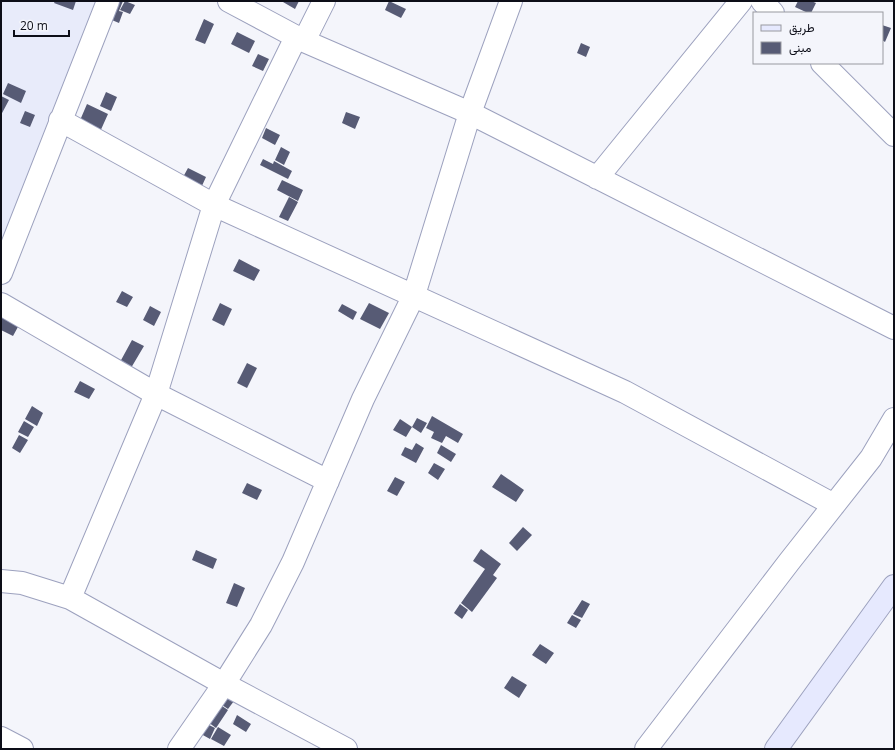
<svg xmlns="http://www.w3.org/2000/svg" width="895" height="750" font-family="'Open Sans',Vazirmatn,sans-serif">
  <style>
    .built { fill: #e8ebfa }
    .building { fill: #575b75 }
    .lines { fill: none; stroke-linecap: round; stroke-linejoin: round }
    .street-casing { stroke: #9ca1be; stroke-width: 24 }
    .secondary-casing { stroke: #9ca1be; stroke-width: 24 }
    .street { stroke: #fff; stroke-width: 22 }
    .secondary { stroke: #e6e9fe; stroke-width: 22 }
  </style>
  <rect width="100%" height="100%" fill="#f4f5fb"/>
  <!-- built -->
  <path class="built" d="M1,1h109l-109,276z"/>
  <!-- building -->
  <path class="building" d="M55,1h21l-3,9 -19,-7z
    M113,1h10l-4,10 4,1 -4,11 -12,-5z
    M125,1l10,4 -5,9 -10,-4z
    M283,1h16l-4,8 -12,-7z
    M389,1l17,8 -5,9 -16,-8z
    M798,1h13l5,2 -5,10h-3l-13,-6z
    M204,19l10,5 -9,20 -10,-4z
    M882,25l9,3 -6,14 -3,-2z
    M237,32l18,9 -6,12 -18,-9z
    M581,43l9,4 -4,10 -9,-4z
    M258,54l11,5 -6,12 -11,-5z
    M8,83l18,8 -5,12 -18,-9z
    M106,92l11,5 -6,14 -11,-5z
    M1,96l8,4 -8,15z
    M87,104l21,10 -9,20 -21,-9z
    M25,111l10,4 -5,12 -10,-4z
    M346,112l14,5 -5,12 -13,-6z
    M266,128l14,7 -5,10 -13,-7z
    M281,147l9,5 -6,13 -9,-5z
    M263,159l10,5 1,-3 18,10 -4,8 -28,-14z
    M188,168l18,9 -5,11 -19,-9z
    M282,180l21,10 -5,11 -21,-11z
    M289,197l9,5 -10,19 -9,-4z
    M239,259l21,11 -6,11 -21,-10z
    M122,291l11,6 -6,10 -11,-5z
    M220,303l12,6 -8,17 -12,-6z
    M369,303l20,10 -9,16 -20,-10z
    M342,304l15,8 -4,8 -15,-9z
    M150,306l11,6 -7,14 -11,-6z
    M2,317l17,8 -6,11 -12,-6z
    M132,340l12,6 -13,22 -11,-6z
    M247,363l10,5 -10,20 -10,-5z
    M80,381l15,8 -6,10 -15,-7z
    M32,406l11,7 -6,13 -12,-7z
    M432,416l31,18 -5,9 -12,-7 -4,7 -11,-5 3,-6 -8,-4z
    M417,418l10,5 -6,10 -9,-6 -6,10 -13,-7 7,-11 12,8z
    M24,421l10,6 -6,10 -10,-5z
    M19,435l9,5 -8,13 -8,-5z
    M416,443l8,5 -8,15 -15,-8 4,-8 7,3z
    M441,445l15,9 -5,8 -14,-9z
    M434,463l11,6 -7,11 -10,-7z
    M501,474l23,16 -8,12 -24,-15z
    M395,477l10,5 -8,14 -10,-5z
    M247,483l15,7 -5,10 -15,-7z
    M523,527l9,8 -15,16 -8,-8z
    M481,549l20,15 -8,11 4,3 -25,34 -11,-9 24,-34 -12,-8z
    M196,550l21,9 -4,10 -21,-9z
    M234,583l11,5 -8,19 -11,-4z
    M582,600l8,4 -8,14 -9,-4z
    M460,604l8,6 -6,9 -8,-6z
    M572,615l9,5 -5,8 -9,-5z
    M540,644l14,9 -8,11 -14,-9z
    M512,676l15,9 -8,13 -15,-10z
    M222,693l12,8 -6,8 -12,-8z
    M219,704l9,6 -12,18 -8,-6z
    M237,715l14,9 -5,8 -13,-8z
    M207,724l8,4 -5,11 -9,-5z
    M218,727l13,8 -7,11 -13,-7z"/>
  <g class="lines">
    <defs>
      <path id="street" d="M229,1l75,40 166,72 424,215
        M762,1l11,12
        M304,41l20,-40
        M822,63l72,72
        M60,120l154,85 411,187 209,113
        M597,178l144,-177
        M1,273l107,-272
        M1,304l155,90 172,87
        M1,581l21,2 48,15 154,86 122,65
        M70,598l86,-204 58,-189 82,-168
        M1,738l21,11
        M179,749l45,-65 37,-59 32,-63 70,-163 51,-104 56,-182 41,-112
        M646,749l143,-187 82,-104 23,-39"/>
      <path id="secondary" d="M776,749l118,-163"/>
    </defs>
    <!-- street casing -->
    <use href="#street" class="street-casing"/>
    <!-- secondary casing -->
    <use href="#secondary" class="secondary-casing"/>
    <!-- street -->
    <use href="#street" class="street"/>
    <!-- secondary -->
    <use href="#secondary" class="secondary"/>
  </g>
  <!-- border -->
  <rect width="895" height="750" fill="none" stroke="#0d0e18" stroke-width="4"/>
  <!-- legend -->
  <rect x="753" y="12" width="130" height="52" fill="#f4f5fb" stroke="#9899a0"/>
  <rect x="761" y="25" width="20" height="6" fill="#e6e9fe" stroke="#9899a0"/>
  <text x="789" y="32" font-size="12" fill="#0d0e18">طريق</text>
  <rect x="761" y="42" width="20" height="12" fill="#575b75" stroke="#9899a0"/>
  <text x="789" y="52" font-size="12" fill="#0d0e18">مبنى</text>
  <!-- scale -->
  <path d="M14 30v6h55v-6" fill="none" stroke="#0d0e18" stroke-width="2"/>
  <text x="20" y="30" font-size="12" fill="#0d0e18" stroke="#f4f5fb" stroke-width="3" paint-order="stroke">20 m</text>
</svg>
